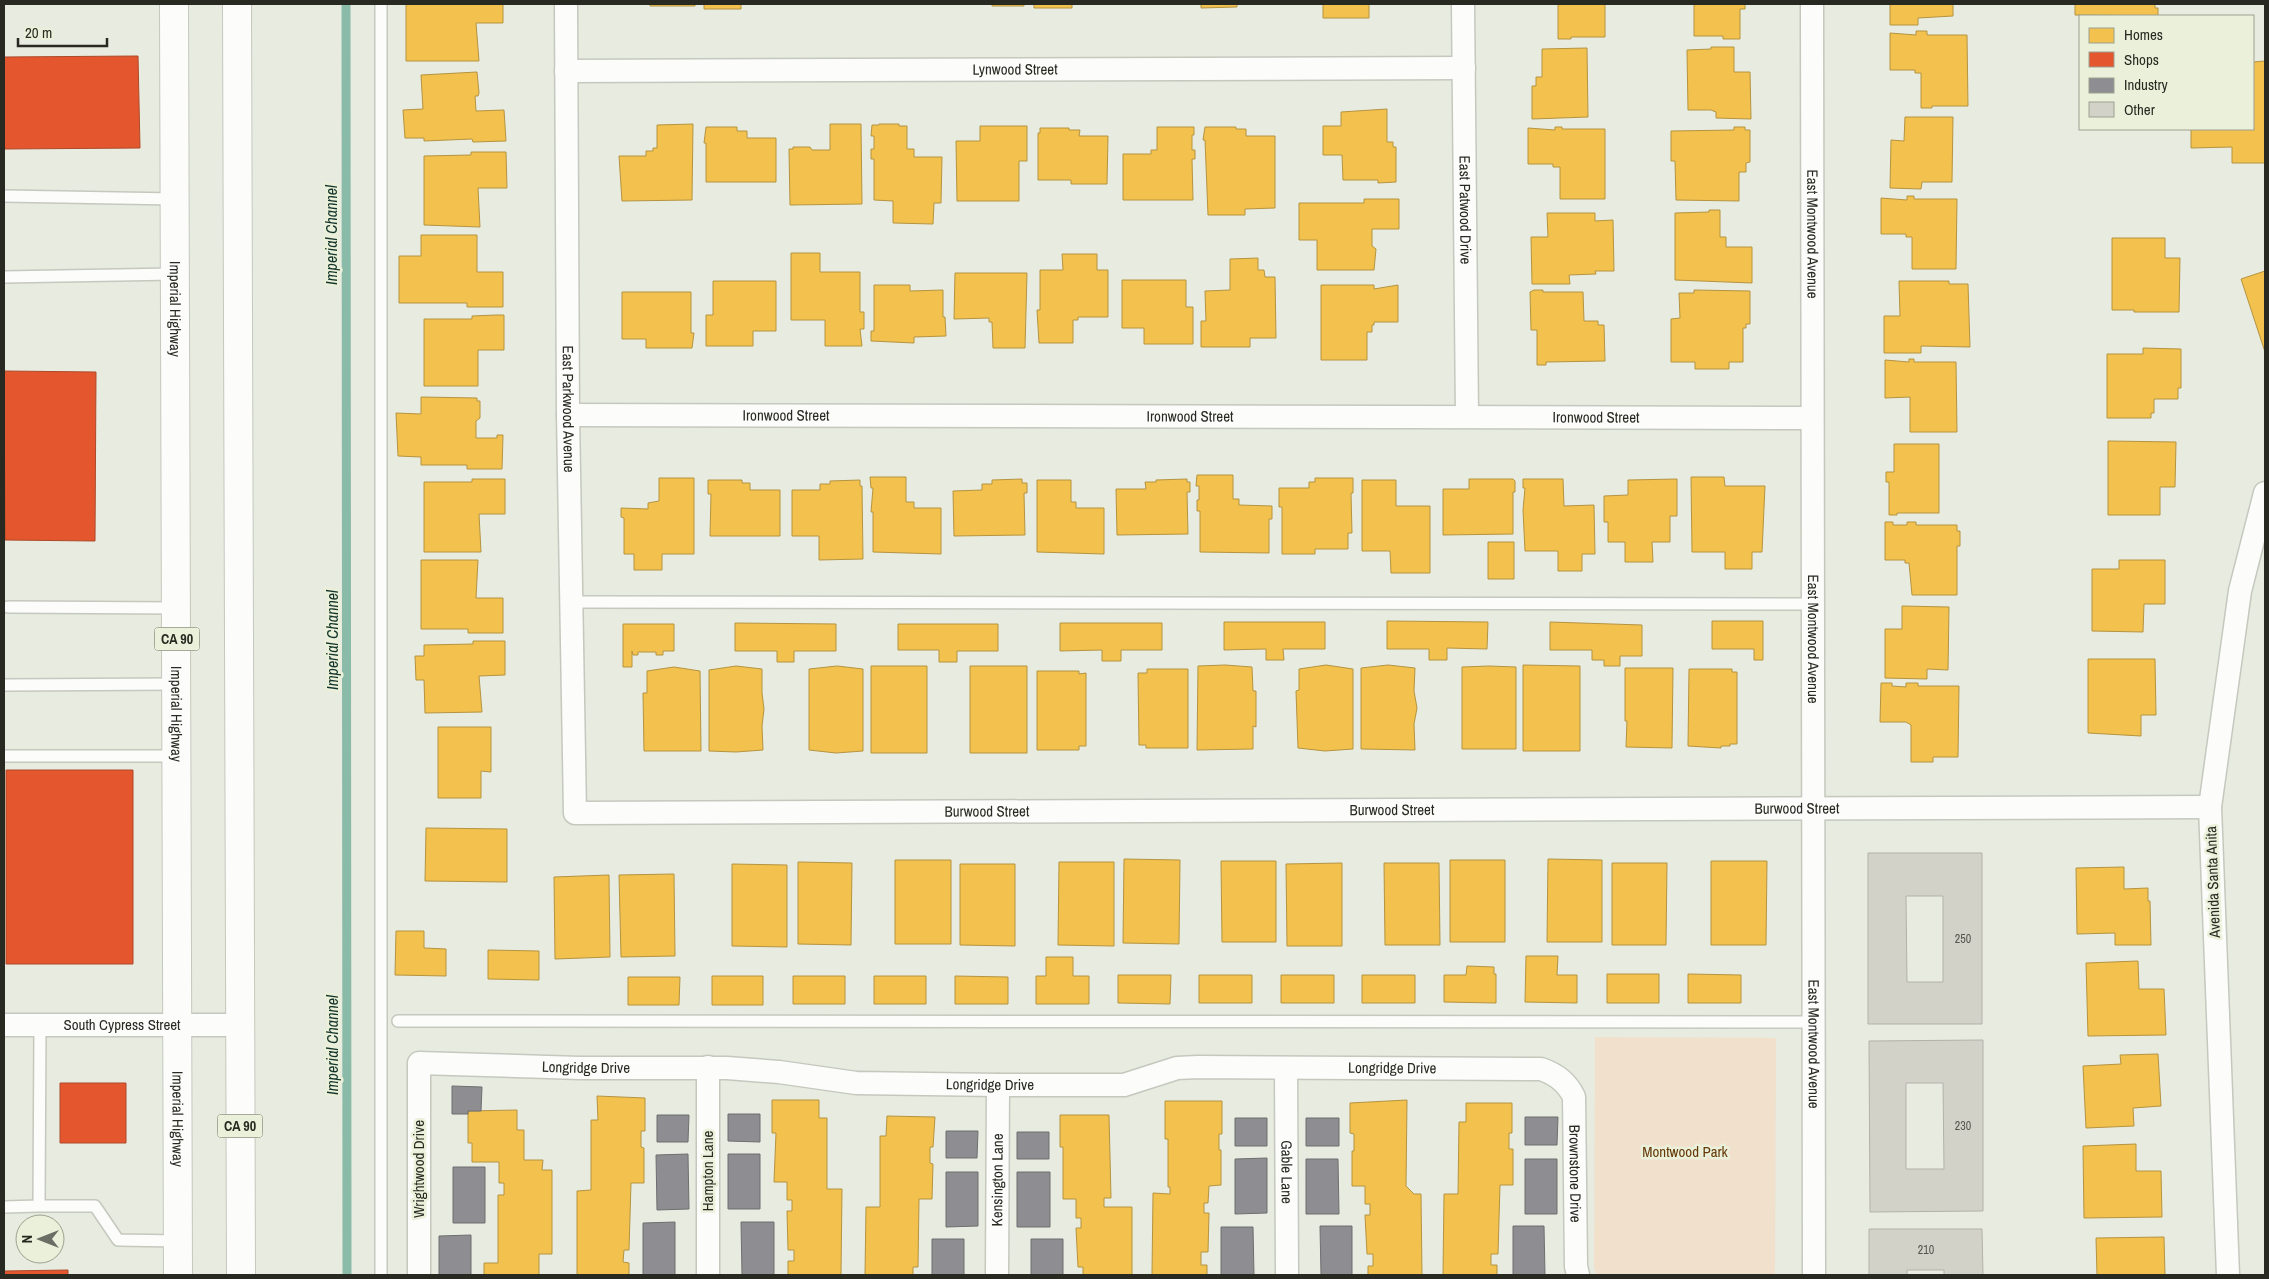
<svg xmlns="http://www.w3.org/2000/svg" width="2269" height="1279" font-family="'Archivo Narrow',sans-serif">
  <style>
    .green { fill: #f0e0cc }
    .homes { fill: #f2c14e; stroke: #b59441 }
    .shops { fill: #e4572e; stroke: #ac4a2a }
    .industry { fill: #8d8d92; stroke: #6f6f70 }
    .lines { fill: none; stroke-linecap: round; stroke-linejoin: round }
    .stream { stroke: #8abaa8; stroke-width: 9 }
    .building { fill: #d3d2c9; stroke: #b3b2aa; fill-rule: evenodd }
    .service-casing { stroke: #c5c8be; stroke-width: 14 }
    .minor-casing { stroke: #c5c8be; stroke-width: 25 }
    .primary-casing { stroke: #c5c8be; stroke-width: 30 }
    .service { stroke: #fcfcfa; stroke-width: 11 }
    .minor { stroke: #fcfcfa; stroke-width: 22 }
    .primary { stroke: #fcfcfa; stroke-width: 28 }
    .labels { text-anchor: middle; stroke-width: 5; stroke-linejoin: round; paint-order: stroke }
    .number-label { font-size: 12px; fill: #54564e }
    .shield { fill: #ebf0da; stroke: #626559; stroke-width: 1 }
    .shield-label { font-size: 14px; font-weight: bold; fill: #282a22 }
    .street-label { font-size: 15px; fill: #282a22; stroke: #ebf0da }
    .park-label { font-size: 15px; fill: #653907; stroke: #ebf0da }
    .water-label { font-size: 16px; font-style: italic; fill: #13342a; stroke: #ebf0da }
  </style>
  <rect width="100%" height="100%" fill="#e8ebdf"/>
  <!-- green -->
  <path class="green" d="M1595,1037l181,1 -1,237h-179l-2,-8z"/>
  <!-- homes -->
  <path class="homes" d="M406,4h97v19h-27l3,38h-73z
    M650,4h45v2h-45z
    M704,4h37v5h-37z
    M992,4h32v2h-32z
    M1034,4h38v4h-38z
    M1201,4h36v3l-36,1z
    M1323,4h46v14h-46z
    M1555,4h50v33h-34v2h-13v-35z
    M1694,4h51v5h-5v30h-17v-3h-29z
    M1890,4h63v12l-35,2v7h-28z
    M2075,4h80v4h3v8l-83,-1z
    M1916,31h11v4h40l1,71h-36v2h-11v-35h-6v-3h-25v-37l26,2z
    M1711,47h23v25h16l1,47 -35,-1v-6l-5,-2h-23l-1,-60 24,-1z
    M1587,48l1,69 -56,2v-33h4v-9h6v-28z
    M2265,61v102h-33v-16l-41,1v-19h62v-67z
    M477,72l2,21 -1,3h-3l1,15 28,-1 2,31 -33,1 -1,-3 -48,2v-3h-19l-2,-28 20,-1 -2,-34z
    M1387,109v33h6v5h3v35l-18,1v-3h-35l-1,-25h-19v-29h18v-14z
    M1905,117h48l-1,65h-30l-1,7 -31,-1 1,-48 13,1z
    M693,124l-1,76 -70,1 -3,-45h27v-5h7v-3h4v-23z
    M830,124h31l1,80 -72,1 -1,-56h4v-2h17l2,3h18z
    M879,124h20v2h8v23h7v8h28l-1,46h-7l-1,21 -40,-1v-22l-19,-1v-41h-3v-10h3v-13h-3l1,-11h7z
    M980,126h47v35h-8v40h-62l-1,-60h24z
    M706,127h31v4h10v7h29v44h-70v-39h-2z
    M1157,127h37v8h-2v15h3v9h-3l1,41h-70v-46h28v-4h6z
    M1205,127h31v2h10v7h29v72l-30,1v6h-37l-3,-75h-2z
    M1555,127h7v2h43v70h-45v-32h-7v-3h-25v-36l27,2z
    M1734,127h11v3h5v32l-4,1v9h-7v29l-63,-1 -1,-39h-4v-30l63,-1z
    M1040,128h29v2h11l-1,6h29l-1,48h-36v-4h-33v-47h2z
    M471,152h35l1,36h-29l2,39 -56,-2v-69l47,-1z
    M1907,196h7v3h43l-1,70h-44v-32h-6v-3h-25v-36l26,2z
    M1364,199h35v30h-27v17l4,3 -2,21h-57v-30h-18v-37h65z
    M1709,210h11v27h6v10h26v36l-77,-3v-67l34,-1z
    M1547,213h48v8l18,-1 1,51h-19l1,3 -27,1 1,9h-38l-1,-47h17z
    M421,235h56v37h26v35h-36v-4h-68v-47h22z
    M2112,238h53v20h15l-1,54h-45v-2h-22z
    M791,253h29v19h40v40h4v17h-4l2,17h-37v-26h-34z
    M1062,254h35v16h11v47h-30v3h-5v23h-34l-2,-33h3v-40h23z
    M1258,258v12h6l1,7h10l1,61h-26v9h-49v-26h5l-1,-30 25,-1v-31z
    M2265,271v81l-24,-73z
    M955,273h72l-2,75h-32l-1,-26h-3v-4l-35,1z
    M1122,280h64v27h7v37h-49v-16h-22z
    M713,281h63v50h-23v15h-47v-31h7z
    M1899,281h50v3h19l2,63 -49,-1v7h-37v-37h16z
    M874,285h36v6l33,-1v27h2l1,19 -32,1v6l-43,-2v-10h3z
    M1321,285h53v4l24,-4v37h-24v3h-2v7h-5v28h-46z
    M1534,290h9v2h40l1,29h14v4h6l1,36 -59,1v3h-9v-35h-6l-1,-38z
    M1694,290l56,1v33h-4v4h-3v34h-14v7h-34v-7h-24v-43l9,-1 -1,-25h15z
    M622,292h69v41h3l-2,15h-46v-9h-24z
    M496,315h8v35h-26v36h-54v-67h48v-3z
    M2143,348l38,1v39h-3v11h-24v14h-3v5h-44v-64h36z
    M1909,359h5v3h42l1,70h-47v-35l-25,1v-38l24,2z
    M421,397l56,1v3h3v17l-4,3v17h21v-3h6l-1,34h-35v-4h-46v-8l-23,-1 -2,-43 25,1z
    M2108,441l68,1 -1,45h-15v28h-52z
    M1894,444h45v69h-42v2h-8v-33h-3v-10h8z
    M1197,475h36v24h6v6l33,1v13h-3v34l-69,-1v-41h-3v-11h2v-14h-3z
    M870,477h36v25h8v6h27v46l-68,-2v-40h-2l2,-24h-2z
    M1691,477h33l1,9h40l-3,66h-10v17h-27v-17h-33z
    M659,478h35v76h-32v16h-28v-16h-10v-36l-3,-1v-9l27,1v-6l11,-2z
    M1315,478h38v15h-2l1,40h-4v16h-33v5h-33v-47h-3v-19h30v-6h6z
    M472,479h33v35h-26l2,38h-57v-70h48z
    M1022,479v4h5v10h-3l1,42 -71,1 -1,-45 29,-1v-6h10v-4z
    M1187,479v3h3v10h-3l1,42 -71,1 -1,-46h30l-1,-7h11v-2z
    M1469,479h44l2,2v11h-2v42l-70,1v-46h26z
    M1523,479h40l1,27 30,-1 1,49h-13v17h-24v-20h-33l-2,-41 2,-22h-2z
    M1677,479v37h-7v26h-18l1,20h-28v-20h-17v-20h-4v-26l24,-1v-15z
    M708,480h34v3h8v7h30v46h-70l1,-42h-3z
    M860,480v6h2l1,73 -44,1v-24h-27v-46h28v-6h10v-3z
    M1037,480h34v22h5v6h28v46l-67,-2z
    M1362,480h34v26h34v67h-39l-1,-22h-28z
    M1885,522h8v3h14v-3h9v3h41v6h3v15h-3v49h-45l-3,-32h-4v-3h-20z
    M1488,542h26v37h-26z
    M421,560h57l-2,38h27v35h-35v-4h-47z
    M2119,560h46v44h-21l-1,28 -51,-1v-62h27z
    M1902,606l47,1 -1,63 -21,-1v10l-42,-1v-49h17z
    M1387,621l101,1 -1,27 -40,-1v12h-18v-11h-42z
    M1712,621h51v39h-9v-11h-42z
    M1224,622h101v27h-42l1,11h-18v-11l-42,1z
    M1550,622l92,3v31h-22v10h-16v-6h-12v-10h-42z
    M735,623l101,1v27h-42v11h-17v-11h-42z
    M1060,623h102v27h-41v11h-19v-11l-42,1z
    M623,624h51v27h-11v4h-7v-3h-18v3h-5l-1,-4v16h-9z
    M898,624h100v27h-41v11h-18v-12h-41z
    M473,641h32v34l-26,1 3,36 -57,1 -1,-33h-8l-1,-24h9v-11l49,-1z
    M2088,659h67l1,56h-15v21l-53,-3z
    M1225,665l27,2 1,24h3v36l-3,-1v23l-56,1 1,-84z
    M1326,665l27,4v80l-28,2 -27,-3 -2,-57 3,-1v-21z
    M1388,665l27,3 -1,23 3,17 -3,16 1,26 -54,-1v-81z
    M1523,665l57,1v85h-57z
    M736,666l26,3v24l2,16 -2,17 1,24 -27,2 -27,-1v-81z
    M837,666l26,3v82l-27,2 -27,-3v-81z
    M871,666h56v87h-56z
    M970,666h57v87h-57z
    M1489,666l27,1v82h-54v-82z
    M674,667l26,4 1,80h-57l-1,-58h4v-22z
    M1625,668h48l-1,80 -46,-1 1,-26h-2z
    M1147,669h41v79h-42v-3h-7l-1,-72h9z
    M1689,669h43v3h5v72h-7v2h-9v2l-33,-2z
    M1037,671h42v3l7,-1v73h-7v4h-42z
    M1881,683h11v3l14,1v-4h12v3h41l-1,71h-25v5h-22v-37l-5,-3h-26z
    M438,727h53v45l-10,-1v27h-43z
    M426,828l81,1v53l-82,-1z
    M1124,859l56,1 -1,84 -56,-1z
    M1548,859l54,1v82h-55z
    M895,860h56v84h-56z
    M1450,860h55v82h-55z
    M1221,861h55v81h-54z
    M1711,861h56l-1,84h-55z
    M798,862l54,1 -1,82 -53,-1z
    M1059,862h55v84l-56,-1z
    M1342,863v83h-55l-1,-82z
    M1384,863h55l1,82h-55z
    M1612,863h55l-1,82h-54z
    M732,864l55,1v82l-55,-1z
    M960,864h55v82l-55,-1z
    M2124,867v22l24,-1v13h2l1,44h-36v-12l-38,1 -1,-66z
    M674,874l1,82 -54,1 -2,-82z
    M609,875l1,82 -55,2 -1,-82z
    M396,931h28v17l22,1v27l-51,-1z
    M488,950l51,1v29l-51,-1z
    M1526,956h32l-1,19h20v28l-52,-1z
    M1046,957h27v19h16v28h-53v-28h10z
    M2138,961l1,28h25l2,46 -78,1 -2,-73z
    M1467,966l27,1v7h2v29l-52,-1v-27h22z
    M1607,974h52v29h-52z
    M1688,974l53,1v28h-53z
    M1118,975h53l-1,29 -52,-1z
    M1199,975h53v28h-53z
    M1281,975h53v28h-53z
    M1362,975h53v28h-53z
    M712,976h51v29h-51z
    M793,976h52v28h-52z
    M874,976h52v28h-52z
    M955,976l53,1v27h-53z
    M628,977h52l-1,28h-51z
    M2158,1054l3,52 -28,2 1,18 -48,2 -3,-62 38,-2 -1,-9z
    M597,1096l48,2v33h-4v16l3,1v35h-13l-2,67h-5l-1,12 6,1v12h-52v-84l14,-1v-70h7z
    M772,1100h47v18h8v71h15l-1,86h-53v-14h6v-11h-6l-1,-39h5v-11h-5v-18h-13l2,-49h-4z
    M1407,1100l-1,86 8,8h7l1,81h-54v-9h5v-12h-6l-2,-39h5v-11h-5v-18h-13v-35h2v-17l-4,-1v-30z
    M1165,1101h57v33h-3v16h2v35l-12,1 -1,17h-4v10h5l-1,39h-7v13h6v10h-55l1,-82 17,1v-7h-2v-48h-3z
    M1466,1103h46v30h-3v16h4v36h-13l-2,69h-7v11h6v10h-54l1,-81h14l1,-72h7z
    M517,1110v20h7v30h19l-1,10h10v84h-13v21h-55v-12h14v-68h6v-12h-5v-21h-27v-19h-4v-32z
    M1060,1115h49l2,83h-7v9h28v68h-49v-8h-5l-2,-39h5v-10h-5v-19h-13v-52h-3z
    M887,1116l48,1 -2,30h-3v16l3,1 -1,35h-13l-1,68h-5v8h-48l1,-68h14v-71h6z
    M2136,1144v27h25l1,46 -78,1 -1,-72z
    M2164,1237l1,38h-68l-1,-37z"/>
  <!-- shops -->
  <path class="shops" d="M138,56l2,92 -136,1v-92z
    M4,371l92,1 -1,169 -90,-1z
    M6,770h127v194h-127z
    M60,1083h66v60h-66z
    M68,1270v5h-64v-4z"/>
  <!-- industry -->
  <path class="industry" d="M452,1086l30,1 -1,24h-13v3h-16z
    M728,1114h32v28l-32,-1z
    M657,1115h32l-1,27h-31z
    M1525,1117h33l-1,28h-32z
    M1235,1118h32v28h-32z
    M1306,1118h33v28h-33z
    M946,1131h32l-1,27h-31z
    M1017,1132h32v27h-32z
    M688,1154l1,55 -32,1 -1,-55z
    M728,1154h32v55h-32z
    M1267,1158v55l-32,1v-55z
    M1306,1159h32l1,55h-33z
    M1525,1159h32v55h-32z
    M453,1167h32v56h-32z
    M946,1172h32v54l-32,1z
    M1017,1172h33v55h-33z
    M675,1222v53h-32v-52z
    M741,1222h33v53h-32z
    M1320,1226h32v49h-31z
    M1513,1226h31l1,49h-32z
    M1221,1227h32l1,48h-33z
    M471,1235v40h-32v-39z
    M932,1239h32v36h-32z
    M1031,1239h32v36h-32z"/>
  <g class="lines">
    <!-- stream -->
    <path class="stream" d="M346,4l1,1271"/>
  </g>
  <!-- building -->
  <path class="building" d="M1868,853h114v171h-114zM1906,896h37v86h-36z
    M1983,1040v171l-113,1 -1,-171zM1906,1083h37l1,86h-38z
    M1869,1229h113l1,46h-39v-5h-37v5h-38z"/>
  <g class="lines">
    <defs>
      <path id="service" d="M4,196l171,3
        M4,277l170,-3
        M571,602l1242,2
        M8,607l168,1
        M6,685l171,-1
        M4,756h173
        M398,1021l1415,1
        M40,1025l-1,181h56l23,34 60,1
        M4,1207l35,-1
        M381,1275v-1271"/>
      <g id="minor">
        <path id="s1" d="M566,4l2,411 7,398 1635,-6"/>
        <path id="s2" d="M1463,4l4,412"/>
        <path id="s3" d="M1812,4l2,1271"/>
        <path id="s4" d="M566,71l898,-3"/>
        <path id="s5" d="M568,415l1244,3"/>
        <path id="s6" d="M4,1025h236"/>
        <path d="M708,1067v208"/>
        <path id="s7" d="M1286,1068l1,207"/>
        <path id="s8" d="M419,1275v-212l161,5h147l52,4 77,11 142,2h126l53,-17 21,-1 343,2c15,5 26,13 33,28l2,169 2,9"/>
        <path id="s9" d="M997,1275l1,-190"/>
        <path d="M2228,1275l-18,-468 30,-216 25,-98"/>
      </g>
      <g id="primary">
        <path id="s10" d="M174,4l4,1271"/>
        <path d="M237,4l4,1271"/>
      </g>
    </defs>
    <!-- service casing -->
    <use href="#service" class="service-casing"/>
    <!-- minor casing -->
    <use href="#minor" class="minor-casing"/>
    <!-- primary casing -->
    <use href="#primary" class="primary-casing"/>
    <!-- service -->
    <use href="#service" class="service"/>
    <!-- minor -->
    <use href="#minor" class="minor"/>
    <!-- primary -->
    <use href="#primary" class="primary"/>
  </g>
  <g class="labels">
    <!-- number labels -->
    <g class="number-label">
      <text x="1963" y="943">250</text>
      <text x="1963" y="1130">230</text>
      <text x="1926" y="1254">210</text>
    </g>
    <!-- shield labels -->
    <g class="shield">
      <rect x="154.5" y="627.5" width="45" height="23" rx="4"/>
      <rect x="217.5" y="1114.5" width="45" height="23" rx="4"/>
    </g>
    <g class="shield-label">
      <text x="177" y="644">CA 90</text>
      <text x="240" y="1131">CA 90</text>
    </g>
    <!-- street labels -->
    <g class="street-label">
      <text dy="5" stroke="none"><textPath href="#s4" startOffset="449">Lynwood Street</textPath></text>
      <text dy="5" stroke="none"><textPath href="#s2" startOffset="206">East Patwood Drive</textPath></text>
      <text dy="5" stroke="none"><textPath href="#s3" startOffset="230">East Montwood Avenue</textPath></text>
      <text dy="5" stroke="none"><textPath href="#s10" startOffset="305">Imperial Highway</textPath></text>
      <text dy="5" stroke="none"><textPath href="#s1" startOffset="405">East Parkwood Avenue</textPath></text>
      <text dy="5" stroke="none"><textPath href="#s5" startOffset="218">Ironwood Street</textPath></text>
      <text dy="5" stroke="none"><textPath href="#s5" startOffset="622">Ironwood Street</textPath></text>
      <text dy="5" stroke="none"><textPath href="#s5" startOffset="1028">Ironwood Street</textPath></text>
      <text dy="5" stroke="none"><textPath href="#s3" startOffset="635">East Montwood Avenue</textPath></text>
      <text dy="5" stroke="none"><textPath href="#s10" startOffset="710">Imperial Highway</textPath></text>
      <text dy="5" stroke="none"><textPath href="#s1" startOffset="2031">Burwood Street</textPath></text>
      <text dy="5" stroke="none"><textPath href="#s1" startOffset="1626">Burwood Street</textPath></text>
      <text dy="5" stroke="none"><textPath href="#s1" startOffset="1221">Burwood Street</textPath></text>
      <text transform="translate(2213 882) rotate(-92)" y="5">Avenida Santa Anita</text>
      <text dy="5" stroke="none"><textPath href="#s6" startOffset="118">South Cypress Street</textPath></text>
      <text dy="5" stroke="none"><textPath href="#s3" startOffset="1040">East Montwood Avenue</textPath></text>
      <text dy="5" stroke="none"><textPath href="#s8" startOffset="379">Longridge Drive</textPath></text>
      <text dy="5" stroke="none"><textPath href="#s8" startOffset="1189">Longridge Drive</textPath></text>
      <text dy="5" stroke="none"><textPath href="#s8" startOffset="784">Longridge Drive</textPath></text>
      <text dy="5" stroke="none"><textPath href="#s10" startOffset="1115">Imperial Highway</textPath></text>
      <text transform="translate(419 1169) rotate(-90)" y="5">Wrightwood Drive</text>
      <text transform="translate(708 1171) rotate(-90)" y="5">Hampton Lane</text>
      <text dy="5" stroke="none"><textPath href="#s7" startOffset="104">Gable Lane</textPath></text>
      <text dy="5" stroke="none"><textPath href="#s8" startOffset="1459">Brownstone Drive</textPath></text>
      <text dy="5" stroke="none"><textPath href="#s9" startOffset="95">Kensington Lane</textPath></text>
    </g>
    <!-- park labels -->
    <g class="park-label">
      <text x="1685" y="1157">Montwood Park</text>
    </g>
    <!-- water labels -->
    <g class="water-label">
      <text transform="translate(331 235) rotate(-90)" y="6">Imperial Channel</text>
      <text transform="translate(332 640) rotate(-90)" y="6">Imperial Channel</text>
      <text transform="translate(332 1045) rotate(-90)" y="6">Imperial Channel</text>
    </g>
  </g>
  <!-- border -->
  <rect width="2269" height="1279" fill="none" stroke="#282a22" stroke-width="10"/>
  <!-- legend -->
  <rect x="2079" y="15" width="175" height="115" fill="#ebf0da" stroke="#9da190"/>
  <rect x="2089" y="28" width="25" height="15" fill="#f2c14e" stroke="#9da190"/>
  <text x="2124" y="40" font-size="15" fill="#282a22">Homes</text>
  <rect x="2089" y="52" width="25" height="15" fill="#e4572e" stroke="#9da190"/>
  <text x="2124" y="65" font-size="15" fill="#282a22">Shops</text>
  <rect x="2089" y="78" width="25" height="15" fill="#8d8d92" stroke="#9da190"/>
  <text x="2124" y="90" font-size="15" fill="#282a22">Industry</text>
  <rect x="2089" y="102" width="25" height="15" fill="#d3d2c9" stroke="#9da190"/>
  <text x="2124" y="115" font-size="15" fill="#282a22">Other</text>
  <!-- north arrow -->
  <g transform="translate(40 1239) rotate(270)"><circle r="24" fill="#ebf0da" stroke="#9da190"/>
  <path d="M0-4L9 19L0 12L-9 19Z" fill="#6b6e64"/>
  <text y="-8" font-size="14" font-weight="bold" text-anchor="middle" fill="#282a22">N</text>
  </g>
  <!-- scale -->
  <path d="M18 38v8h89v-8" fill="none" stroke="#282a22" stroke-width="2.5"/>
  <text x="25" y="38" font-size="15" fill="#282a22" stroke="#ebf0da" stroke-width="4" paint-order="stroke">20 m</text>
</svg>
